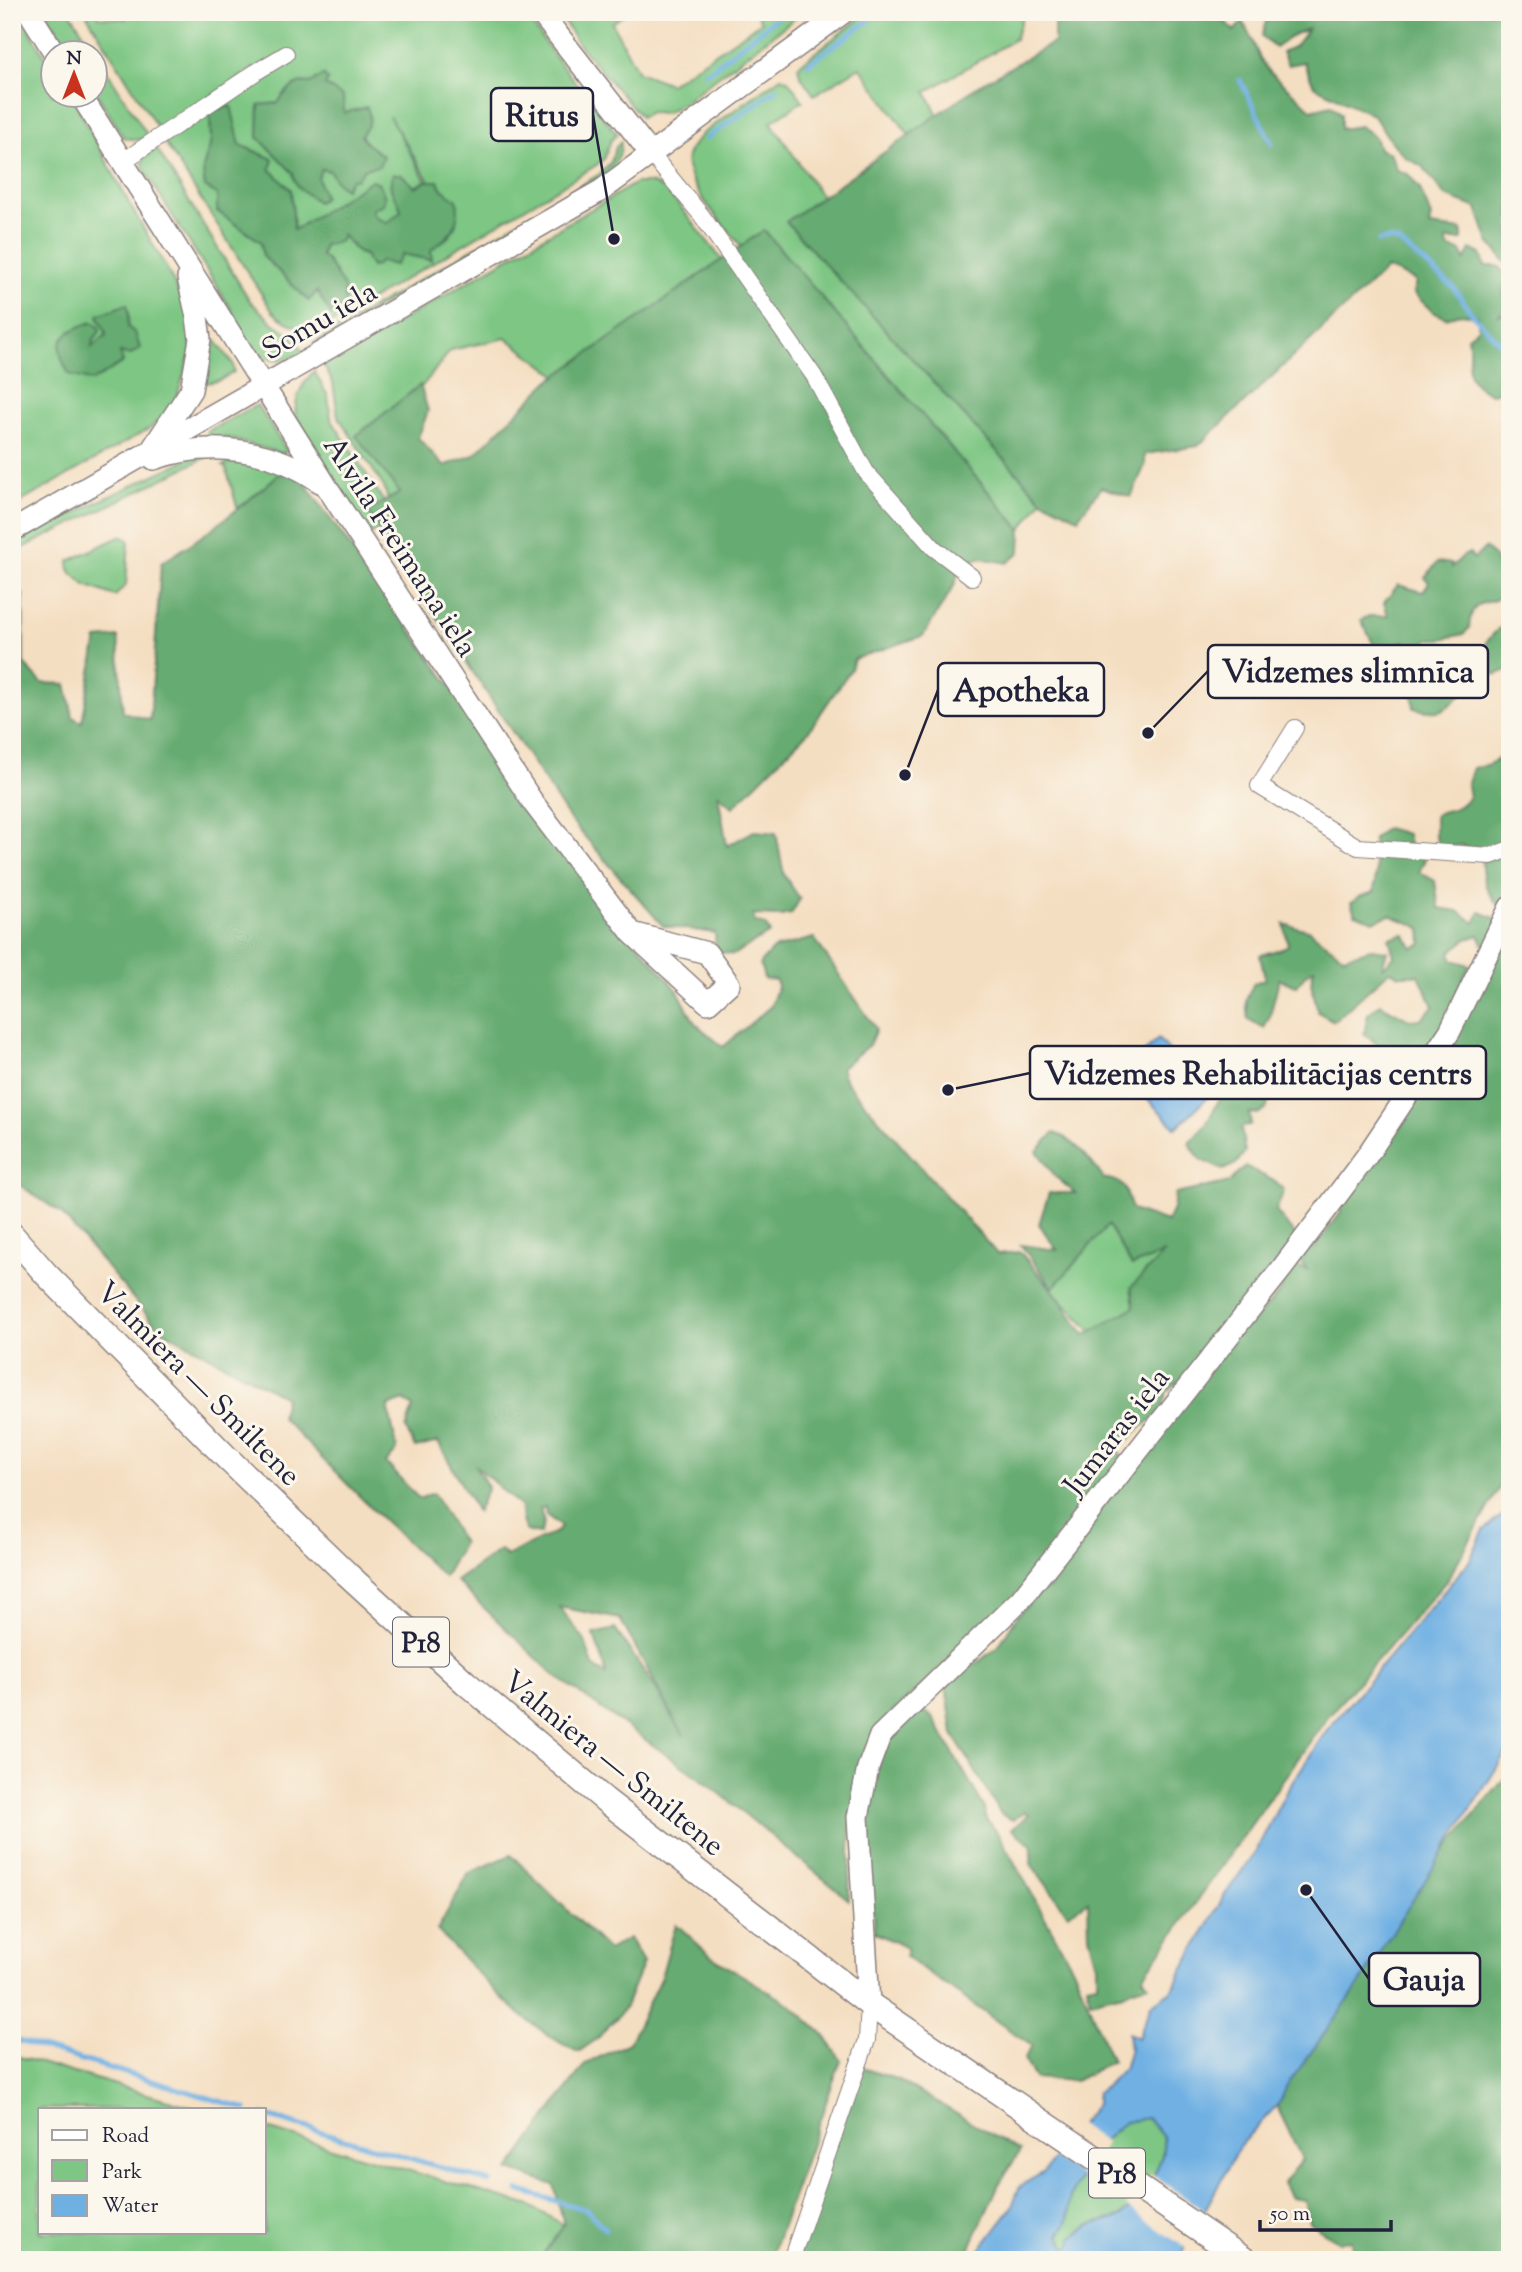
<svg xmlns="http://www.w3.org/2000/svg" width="1522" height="2272" font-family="'Sorts Mill Goudy',serif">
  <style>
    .green { fill: #7dc683; stroke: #50745f; stroke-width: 2; fill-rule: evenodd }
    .forest { fill: #66ab71; stroke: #446656; stroke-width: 2; fill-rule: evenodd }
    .water { fill: #6fb0e3; stroke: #48698f; stroke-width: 2; fill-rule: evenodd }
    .pier { fill: #f4dec1 }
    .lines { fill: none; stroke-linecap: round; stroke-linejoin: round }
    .stream { stroke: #6fb0e3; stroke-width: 5 }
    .street-casing { stroke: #8b807e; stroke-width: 18 }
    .secondary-casing { stroke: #8b807e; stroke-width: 24 }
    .primary-casing { stroke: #8b807e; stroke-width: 27 }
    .street { stroke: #fff; stroke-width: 16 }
    .secondary { stroke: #fff; stroke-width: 21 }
    .primary { stroke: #fff; stroke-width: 24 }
    .labels { text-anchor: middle; stroke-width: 6; stroke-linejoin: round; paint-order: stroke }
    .shield { fill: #fbf7ec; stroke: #636270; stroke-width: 2 }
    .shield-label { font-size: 28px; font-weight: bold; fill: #22223b }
    .street-label { font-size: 30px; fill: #22223b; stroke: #fbf7ec }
    .leader { fill: none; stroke: #22223b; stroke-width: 2.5 }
    .callout-dot { fill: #22223b; stroke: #fbf7ec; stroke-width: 2.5 }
    .callout { fill: #fbf7ec; stroke: #22223b; stroke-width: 2.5 }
    .callout-label { font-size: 32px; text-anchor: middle; font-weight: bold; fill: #22223b }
  </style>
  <rect width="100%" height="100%" fill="#fbf7ec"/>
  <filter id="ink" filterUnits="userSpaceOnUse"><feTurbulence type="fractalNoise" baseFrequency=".0143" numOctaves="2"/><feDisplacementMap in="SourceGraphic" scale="14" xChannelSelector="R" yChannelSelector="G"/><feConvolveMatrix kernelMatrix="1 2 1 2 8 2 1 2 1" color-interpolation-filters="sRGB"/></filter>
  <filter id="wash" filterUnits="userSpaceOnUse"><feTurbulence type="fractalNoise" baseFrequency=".00686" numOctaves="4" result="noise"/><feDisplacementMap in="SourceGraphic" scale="28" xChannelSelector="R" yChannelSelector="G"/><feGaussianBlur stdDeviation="1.57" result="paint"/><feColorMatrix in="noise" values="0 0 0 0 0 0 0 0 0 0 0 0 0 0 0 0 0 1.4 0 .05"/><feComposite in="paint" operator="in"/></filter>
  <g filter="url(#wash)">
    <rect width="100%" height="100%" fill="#f4dec1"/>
    <!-- green -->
    <path class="green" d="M12,12h6l34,55v27l18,1 6,9 53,99 38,66 25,50 -1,35 -16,48 -23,25 -140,80z
      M46,12h24l78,124 -8,4 -16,-2 -29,-47 -1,-39h-23z
      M85,12h12l2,5 27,2 2,-7h396l31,45 62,77 -6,6 -7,19 -9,7 -270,161c-20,5 -37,-1 -52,-15l-109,-171 95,-59 -5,-14 -94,64zM210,112l30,33 33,14 -3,10 21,21 3,40 78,-18 6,7 9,4 14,-11 25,-31 -37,-65 66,107 -5,13 -20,14 1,10 -30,-6 -21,7 -22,-8 -17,-19 -1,7 -16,4 -3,11 5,3 18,28 1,17 -28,-13 -9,9 -45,-44 -2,-14 -44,-31v-17l-12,-7 -2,-18 8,-29z
      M558,12h70l-16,11 26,49 32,12 91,-62 -6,-10h48l-120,91 -18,10 -15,-1 -9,5 -63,-73z
      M868,12h156l-9,27 -89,53 12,23 -29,20 -49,-68 -46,28 -14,-20 -2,-9z
      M781,77l7,3 15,21 -32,21 51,75 -35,25 255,278 -21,30 -257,-299 -23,15c-15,-19 -60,-65 -54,-90 3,-9 10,-16 16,-23z
      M621,142c0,15 -7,25 -17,35l-291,168 1,-3 286,-168 11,-12 5,-15z
      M157,149l93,152 22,21 22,15 10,16c-14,6 -33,11 -46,0 -13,-11 -20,-32 -29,-47 -28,-46 -58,-92 -86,-138v-12z
      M636,183h15l17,8 54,69 -164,116 -52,-38 -55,12 -31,39 -20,105 -12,6 -4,-13 -46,-71 -5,-33 -9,-17z
      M216,341l17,23 1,8c-9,6 -19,12 -30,10l3,-38z
      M314,371l14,25 3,23 53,83 -17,9 12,19 -8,4 -5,-3 -71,-116c1,-20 6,-29 19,-44z
      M257,405l29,44 -2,5 -57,-16 -20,-1 1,-6z
      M196,455l9,3 -186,92 -1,-7 6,-6z
      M230,461l29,2 27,5 -48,42 -12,-42 -3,-2z
      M121,536l8,4 -3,45 -11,11 -30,-11 -16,-15v-9z
      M1122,1211l54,56 -76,73 -54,-56z
      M12,2055l187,54h-159v123h224v-104l266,78 34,19 -25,35h-527z
      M1147,2118l17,20 -2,18 -10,25 -19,25 -13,11 -31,8 -17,12v7l-3,5 -5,-3 -4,-12 8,-13 2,-25 31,-53 23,-21z"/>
    <!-- forest -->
    <path class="forest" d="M1054,12h162l18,19 8,-9c12,14 13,35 27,49 13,14 29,24 42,39l20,-5 10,9v15l19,-3 15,11 4,12 11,4 7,17 11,4 12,15 11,27 -2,10 33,4v10h-16l3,8 12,3 4,9 6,-11 10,5 4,12h14l11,14 -7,9 3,18 -7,8 11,-3v81l-4,-5 -15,6c-35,-19 -17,-27 -23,-57l10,-9v-12l-18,-2 -14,4 -13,-6 -20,-19 3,-12 -22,-10 -8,-2 -188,177 -53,8v11l-14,32 -30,-10 -23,31 -36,-18 -256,-278 195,-138 73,-42z
      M1251,12h259v256l-21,-26 -12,-34 -32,-12 -22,-29 -18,-10 -15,-17 -17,-25 -59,-29 -10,-24 -16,3 -6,-13 13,-6 13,-17 -13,5 -20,14 -13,-12 5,-18h-13z
      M323,75l5,5 -3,5 18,12 1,16 23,-6c5,13 3,18 -6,28l5,8 17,13 -4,10 -15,3 -8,10h-5l-6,10 -8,-6 -7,-12 -9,-2 -3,9 6,20 -6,4c-12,-9 -24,-14 -25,-29l-35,-36 1,-32 19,-2c7,-12 19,-23 34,-20z
      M231,106l9,39 33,14 -3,10 21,21 3,40 78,-50 7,3 6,14 -2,7 -10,5 -1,3 6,7 9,4 14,-12c-3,-16 -16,-18 -8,-37h8l14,13 11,-6h12l4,8 15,11c4,27 -6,35 -26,50l1,10 -30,-6 -7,11 -15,-4 -4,5 -5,1 -6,-12 -6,-2 -17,-18 -2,6 -16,4 -3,11 5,3 18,28 1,17 -14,11 -14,-24 -8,10 -46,-45 -2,-14 -44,-31v-17l-12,-7 -2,-18 8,-27 -1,-31z
      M764,230l257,300 -1,22 -13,11 -27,-5 -19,7 -7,21 -31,50 -69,23 -3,10 -44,64 -74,74 -15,-13 9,52 27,-15 22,2 8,42 16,24 -9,15 -11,2 -27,-1 2,7 10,3 5,8 -37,22 -17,-4 -1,-18 -52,-7 -92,-105 -204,-310 33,-18 -44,-57 64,-51 8,26 -10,27 26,28 30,-11 75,-74z
      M127,304l2,9 -1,14 7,6 5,15 -10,7 -10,-2 3,9 -30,19 -23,-6c-19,-30 -11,-43 23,-53l6,5 1,4 -7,10 -1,6 14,-12c-1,-8 -7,-12 -8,-20z
      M286,468l15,10 328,456 49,57 17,32 28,24 48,-41 7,-21 -3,-5 -11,-1 -4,-16 13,-14 41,-11 62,91 -7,16 -28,23 5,14 151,172 23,-2 32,37 33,46 49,-28 -3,-20 33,-34 -32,13 -24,-41 -55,63 -32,-43 36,5 -18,-26 10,-31h26l-19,-16 -19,-26 17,-18c21,6 37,28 50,46 21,-1 23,14 28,31l35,12 6,-13 2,-15 55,-12 15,-16 29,15 10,9 -8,21 22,28 -94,124 -38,29c-4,34 -23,26 -36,47l-14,2 -3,4 11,13 -87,125 -151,135 -35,98 -2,84 -137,-113 -158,-112 -98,-94 44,-31 6,6 52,-25 3,-5 -15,-11 -1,-8 -5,2 4,14 -4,11 -14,-3 -4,-10 -1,-14 -46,-42 13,22 -11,25 -39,-70 -23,6 -9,-19 7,-22 -9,-7 -16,6 9,44 -11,13 33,36 14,-6 30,50 -19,34 -70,-66 -93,-94 4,-20 -127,-69 -97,-115 -49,-33v-596l11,10 1,70 18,19 24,1 7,33 9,5 15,-83 21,-2 5,75 27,8 11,-157c45,-27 85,-60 125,-95zM559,1607l61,12 64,117 -29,-49 -40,-58 -21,5c3,15 11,26 12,41l-13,-9 -8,-25z
      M1485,548l11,10 7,35 -8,7 -15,4 -6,5 -4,10 -1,9 -5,6 -22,5h-12l-17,10 -6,-2 -3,-6 -19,7 -10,-1 -14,-27 8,-4h19l-4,-13 14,-18 25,7 6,-9 -4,-6 13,-15 14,2v3l10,-10 7,-4 5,6z
      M1499,628l11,2v39l-15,6 -9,-19v-14z
      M1436,652c27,7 28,15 27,41 -20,19 -23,22 -49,15l-4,-34 1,-12 13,-3z
      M1510,749v159l-7,2c-17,-17 -22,-30 -21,-54l-21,-11 -20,4 -6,-13v-21c14,-9 19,0 34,-18l-2,-12 6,-17c14,-2 27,-7 37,-19z
      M1386,828l21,6 2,11 16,14 -6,13 16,9 4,27 19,3 17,12 5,-11 18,7 9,19 -8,12 -15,-4 -5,-11 -12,4 -17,13 3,8 17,5 -31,75 -29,20 -10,1v15l-14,5 -9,-12 5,-11 -1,-11 -17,-13 4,-20 12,-10 29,16 13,-1 11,-13 -14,-31h-20l-9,-4 -56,50 -16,-9 -7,-29 3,-14 -9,6 -9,11 -17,-7 -9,37 -6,12 -16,-9 -2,-19 8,-17 11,-4 -5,-24 21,-6 7,-4 -4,-21 24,6 36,27 27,-8 16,2 -5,17 12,-12 -5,-18 15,-4 9,14 9,-4 -1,-15c-9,-7 -20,-8 -31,-14l-16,6 -19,-7 -4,-11 8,-6 15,-5 2,-19 -3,-34z
      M1510,938v535l-4,3 -58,103 -119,136 -186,262 5,7 -25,9 -33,8 -3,-16 10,-2v-19l-8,-28 -1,-35 -20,13 -37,-50 1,-18 -20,-17 17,-15 -4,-3 -12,9 -12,-6 -48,-80 -7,-48 52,-39 19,-31 25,-27 8,-1 4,-20 18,-16 8,-19 163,-213 14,-3 12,-13 13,-15v-11l9,-14 17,6 -11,-11 8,-10 9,-1 27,-36 -2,-12 8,-14 15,-3v-10l39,-55 11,-9 12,-22 20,-10 -6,-20z
      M1259,1079l10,13 -2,16 -9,6 -9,-1 2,11 -10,4 4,24 -9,12 -13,6 -22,-10 -12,-17 17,-18 16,-31 22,-11z
      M921,1708l12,10 51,89 1,9 16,22 74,134 37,89 -37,20 -40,-3 -11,-19 8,-13 -126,-89 1,-9 -33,-16 -8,-131 16,-48 17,-29z
      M1510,1772v488h-154l-3,-3 -2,-16 -12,1 -30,-20 -5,-22 -13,-2 -8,-15 19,-24 -29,-61 168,-243z
      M511,1855l97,95 21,-12 14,24 -19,47 -27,30 -19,13c-59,-28 -97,-76 -141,-122l32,-57z
      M676,1924l36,33 79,48 33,30 17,25 -71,200h-231l25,-35 -10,-40 -45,-15 76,-106 44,-21 32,-66z
      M853,2065l46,15 121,71 -21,33 -35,76h-179z"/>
    <!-- water -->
    <path class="water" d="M1158,1039l53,55 -35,34 -53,-54z
      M1510,1509v238l-155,244 -68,95 -7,16 -40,43 -62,115h-206l39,-51 9,-23 24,-14 53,-69v-10c11,-7 16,-17 27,-24l6,-20 -2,-16 10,5 13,-33 20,-14 53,-95 32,-45 30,-59 40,-61 143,-169 15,-32zM1147,2118l17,20 -2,18 -10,25 -19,25 -13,11 -30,8 -18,12v7l-4,4 -4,-2 -4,-12 8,-13 2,-25 31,-53 23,-21z"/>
    <!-- pier -->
    <path class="pier" d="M1077,2123l29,20 -21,36 -33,-23z
      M1151,2174l57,39 -21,36 -61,-42z"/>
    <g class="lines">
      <!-- stream -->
      <path class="stream" d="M808,64l73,-52
        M706,73l78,-61
        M1240,80l32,64
        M707,138l70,-49
        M1379,241l11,-2 10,4 53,44 19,27 38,39
        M12,2039l234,70
        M264,2115l226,67
        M518,2190l69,20 18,19"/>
    </g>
  </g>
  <g filter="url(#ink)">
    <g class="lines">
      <defs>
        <path id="street" d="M651,154l51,62 112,160 52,96 68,76 38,29
          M122,162l134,-90 30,-18
          M1295,728l-36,58 99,61 133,9 19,-7
          M791,2260l76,-220 2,-36"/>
        <path id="secondary" d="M29,12l25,40
          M540,12l111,142
          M80,94l247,393 207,317 98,129 76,70 21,-19 -22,-31 -75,-20
          M152,449l39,-59 9,-51 -3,-22 -9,-39
          M154,459c55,-19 118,-11 166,23
          M12,531l590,-341 242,-178
          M869,2004l-11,-187 10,-49 12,-32 141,-137 262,-332 83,-110 84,-126 60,-124"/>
        <path id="primary" d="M12,1235l34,39 181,184 120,116 119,109 139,117 264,204 376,256"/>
      </defs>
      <!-- street casing -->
      <use href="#street" class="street-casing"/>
      <!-- secondary casing -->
      <use href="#secondary" class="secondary-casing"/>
      <!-- primary casing -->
      <use href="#primary" class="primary-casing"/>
      <!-- street -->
      <use href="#street" class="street"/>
      <!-- secondary -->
      <use href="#secondary" class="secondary"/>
      <!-- primary -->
      <use href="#primary" class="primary"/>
    </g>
  </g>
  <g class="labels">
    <!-- shield labels -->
    <g class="shield">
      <rect x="393" y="1617.5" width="56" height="49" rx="5"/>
      <rect x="1089" y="2148.5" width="56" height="49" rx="5"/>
    </g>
    <g class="shield-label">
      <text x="421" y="1652">P18</text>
      <text x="1117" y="2183">P18</text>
    </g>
    <!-- street labels -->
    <g class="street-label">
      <text transform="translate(319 320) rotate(-30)" y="10">Somu iela</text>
      <text transform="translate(401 546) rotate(57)" y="10">Alvila Freimaņa iela</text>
      <text transform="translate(199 1383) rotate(45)" y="10">Valmiera — Smiltene</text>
      <text transform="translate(1116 1431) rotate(-52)" y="10">Jumaras iela</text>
      <text transform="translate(614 1763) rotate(39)" y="10">Valmiera — Smiltene</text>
    </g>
  </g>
  <!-- callouts -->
  <path class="leader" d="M614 239L593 115M1148 733L1208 671M905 775L938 690M948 1090L1030 1073M1306 1890L1369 1979"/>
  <g class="callout-dot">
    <circle cx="614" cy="239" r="7"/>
    <circle cx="1148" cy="733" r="7"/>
    <circle cx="905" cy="775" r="7"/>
    <circle cx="948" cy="1090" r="7"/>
    <circle cx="1306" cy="1890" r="7"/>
  </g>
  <g class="callout">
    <rect x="491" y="88" width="102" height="53" rx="7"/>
    <rect x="1208" y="645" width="280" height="53" rx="7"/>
    <rect x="938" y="663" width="166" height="53" rx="7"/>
    <rect x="1030" y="1046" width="456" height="53" rx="7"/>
    <rect x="1369" y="1953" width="111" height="53" rx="7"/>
  </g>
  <g class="callout-label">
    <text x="542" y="126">Ritus</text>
    <text x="1348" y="682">Vidzemes slimnīca</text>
    <text x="1021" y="701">Apotheka</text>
    <text x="1258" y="1084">Vidzemes Rehabilitācijas centrs</text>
    <text x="1424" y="1990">Gauja</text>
  </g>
  <!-- margin -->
  <rect width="1522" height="2272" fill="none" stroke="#fbf7ec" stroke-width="42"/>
  <!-- legend -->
  <rect x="38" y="2108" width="228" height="126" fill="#fbf7ec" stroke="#a4a2a5" stroke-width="2"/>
  <rect x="52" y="2130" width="35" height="10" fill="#ffffff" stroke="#a4a2a5" stroke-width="2"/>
  <text x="102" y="2142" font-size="21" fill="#22223b">Road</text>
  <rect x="52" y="2160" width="35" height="21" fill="#7dc683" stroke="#a4a2a5" stroke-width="2"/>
  <text x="102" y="2178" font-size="21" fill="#22223b">Park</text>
  <rect x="52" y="2195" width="35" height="21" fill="#6fb0e3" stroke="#a4a2a5" stroke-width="2"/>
  <text x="102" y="2212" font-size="21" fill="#22223b">Water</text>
  <!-- north arrow -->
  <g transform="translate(74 74)"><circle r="33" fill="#fbf7ec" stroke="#a4a2a5" stroke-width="2"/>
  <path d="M0-5L12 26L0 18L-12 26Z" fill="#c8321e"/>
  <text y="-10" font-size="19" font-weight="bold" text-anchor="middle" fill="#22223b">N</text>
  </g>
  <!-- scale -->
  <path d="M1260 2220v10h131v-10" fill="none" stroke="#22223b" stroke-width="3.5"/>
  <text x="1270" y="2220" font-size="21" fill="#22223b" stroke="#fbf7ec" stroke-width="5" paint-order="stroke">50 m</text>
</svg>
